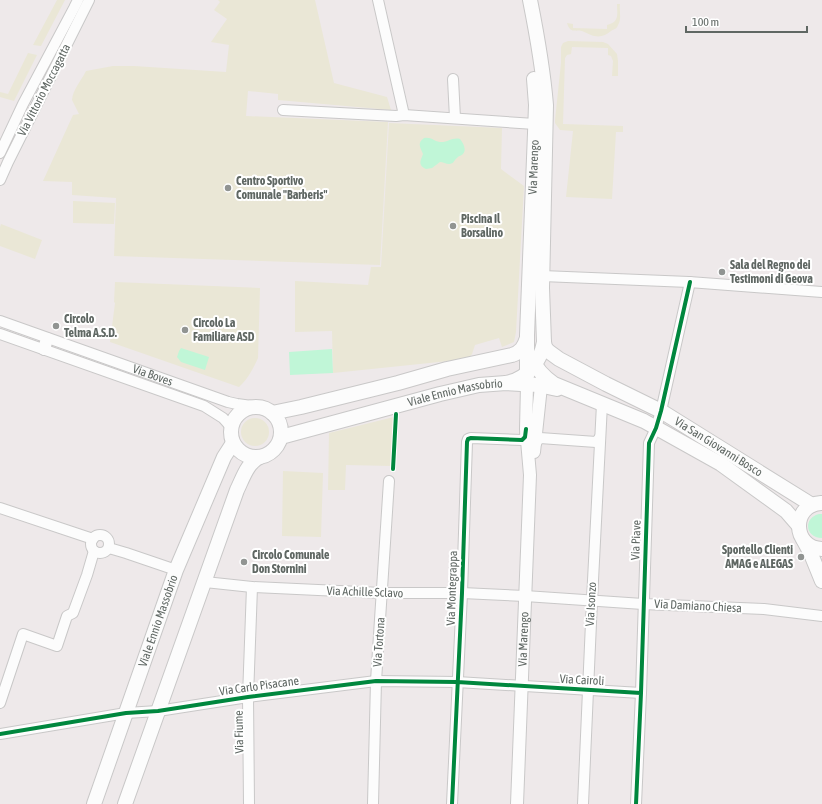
<svg xmlns="http://www.w3.org/2000/svg" width="822" height="804" font-family="'Asap Condensed',sans-serif">
  <style>
    .green { fill: #eae7d6 }
    .water { fill: #c0f6d7 }
    .lines { fill: none; stroke-linecap: round; stroke-linejoin: round }
    .minor-casing { stroke: #c9c8c8; stroke-width: 12 }
    .tertiary-casing { stroke: #c9c8c8; stroke-width: 14 }
    .secondary-casing { stroke: #c9c8c8; stroke-width: 16 }
    .minor { stroke: #fcfcfc; stroke-width: 10 }
    .tertiary { stroke: #fcfcfc; stroke-width: 12 }
    .secondary { stroke: #fcfcfc; stroke-width: 14 }
    .cycleway-casing { stroke: #fff; stroke-width: 6 }
    .cycleway { stroke: #00873e; stroke-width: 4 }
    .poi-dot { fill: #919492; stroke: #fff; stroke-width: 1.5 }
    .labels { text-anchor: middle; stroke-width: 4; stroke-linejoin: round; paint-order: stroke }
    .street-label { font-size: 12px; fill: #5f6763; stroke: #fff }
    .poi-label { font-size: 12px; font-weight: bold; fill: #5f6763; stroke: #fff; text-anchor: start }
  </style>
  <rect width="100%" height="100%" fill="#eee9ea"/>
  <!-- green -->
  <path class="green" d="M57,0h8l-24,46 -8,-1z
    M218,0h97l19,83 53,14 4,13 -113,-10v-6l-30,-3 -2,25 142,6 -8,143 -266,-9 2,-58 -44,-3v-13l-29,-1 30,-66 6,-1 -7,-14c1,-11 9,-19 14,-29l27,-5h21l92,6 3,-27 -18,-3 16,-23 -13,-9 6,-8z
    M617,4h3c-1,7 2,15 -2,21 -1,4 -4,4 -7,6 -6,5 -12,7 -20,4 -3,-1 -6,-3 -9,-4 -8,-1 -12,2 -15,-8l6,1v4l34,1v-4c13,-3 10,-11 10,-21z
    M568,41l35,1 5,2 9,10 1,7v15h-6l1,-15 -2,-5 -3,-1v-7l-36,-1 -1,7 -4,1 -2,3 -2,66 60,2v6h-7l-4,67 -46,-2 7,-66 -13,-1 -5,-7v-3l6,-57v-16l2,-4z
    M28,53l9,2 -23,46 -14,-4v-5l8,2z
    M389,123l113,5 -1,41 23,17 -8,146 -2,10 -12,5 -3,-9 -24,7 -3,9 -4,5 -135,14 -1,-42 -37,1v-51l73,4 3,-18h10z
    M73,201l42,2 -1,21 -41,-1z
    M1,224l41,16 -7,19 -35,-13v-19z
    M115,282l145,6 -2,70c-5,11 -10,21 -19,29l-129,-45 5,-39 -1,-1z
    M394,417l-2,49 -46,-1 -1,25h-17l1,-57z
    M241 432a14 14 0 1 1 28 0a14 14 0 1 1-28 0Z
    M283,471l40,2 -2,64 -39,-1z"/>
  <!-- water -->
  <path class="water" d="M424,138c8,-1 9,3 16,4 7,1 12,-5 20,-3 3,4 7,10 3,15 -2,2 -5,2 -6,4 -3,2 -3,6 -8,6 -3,0 -6,-2 -9,-2l-8,6 -6,1c-9,-4 -5,-9 -3,-15 -3,-7 -6,-11 1,-16z
    M181,348l28,9 -4,13 -24,-8 -4,-5 2,-6z
    M332,349l1,24 -43,2 -1,-23z
    M819,514h3v24c-17,0 -19,-20 -3,-24z"/>
  <g class="lines">
    <defs>
      <g id="minor">
        <path d="M378,0l26,115"/>
        <path d="M453,79l2,39"/>
        <path d="M283,110l113,6 8,-1 131,9"/>
        <path d="M0,153l23,-49 51,-96 4,-8"/>
        <path d="M0,180l8,-18 81,-162"/>
        <path d="M542,276l147,6 133,10"/>
        <path id="s1" d="M0,321l228,81 9,2 22,3"/>
        <path d="M0,334l204,72 19,12 8,9"/>
        <path d="M535,445l3,-5 2,-2 56,4 2,-2 2,-3"/>
        <path d="M0,508l93,31"/>
        <circle cx="100" cy="544" r="9"/>
        <path d="M109,548l17,5 50,17"/>
        <path d="M205,582l47,5 130,6h80l63,3 118,8 121,5 58,7"/>
        <path d="M0,703l23,-69 34,12 10,-30 6,-3 14,-38 7,-24"/>
        <path d="M0,734l126,-21 32,-2 90,-14 128,-16 81,1 184,11"/>
        <path d="M249,804l-1,-107 4,-110"/>
        <path d="M373,804l3,-123 13,-200"/>
        <path d="M452,804l10,-211 5,-151 1,-3 3,-1 51,2 3,-3 1,-8"/>
        <path d="M583,804l9,-204 10,-196"/>
        <path d="M636,804l5,-111 8,-250 7,-15 5,-17 29,-129"/>
      </g>
      <g id="tertiary">
        <path d="M44,349l3,-10"/>
        <path d="M534,452l8,-75"/>
        <path id="s2" d="M517,804l13,-329 -4,-46 1,-44"/>
      </g>
      <g id="secondary">
        <path id="s3" d="M544,342l1,5 3,4 11,8 47,25 55,27 151,94"/>
        <path d="M531,357c5,12 13,20 23,27l90,37 77,43 65,47 13,15"/>
        <path id="s4" d="M527,376v-41l8,-202 1,-28 -2,-26"/>
        <path d="M506,383c21,-4 34,-20 38,-41l-2,-54 4,-183c-3,-36 -9,-70 -16,-105"/>
        <circle cx="256" cy="432" r="25"/>
        <path d="M272,413l29,-6 97,-24 49,-14 65,-14c9,-3 12,-8 15,-17"/>
        <path id="s5" d="M281,437l159,-43 39,-9 27,-2 32,2 19,4"/>
        <path d="M821,503c-30,2 -29,45 1,46"/>
        <path d="M804,541l7,13 11,27"/>
        <path id="s6" d="M94,804l82,-234 48,-113 9,-14"/>
        <path d="M125,804l112,-314c6,-12 10,-27 23,-33"/>
      </g>
    </defs>
    <!-- minor casing -->
    <use href="#minor" class="minor-casing"/>
    <!-- tertiary casing -->
    <use href="#tertiary" class="tertiary-casing"/>
    <!-- secondary casing -->
    <use href="#secondary" class="secondary-casing"/>
    <!-- minor -->
    <use href="#minor" class="minor"/>
    <!-- tertiary -->
    <use href="#tertiary" class="tertiary"/>
    <!-- secondary -->
    <use href="#secondary" class="secondary"/>
    <defs>
      <path id="cycleway" d="M393,469l3,-55
        M0,734l126,-21 32,-2 90,-14 128,-16 81,1 184,11
        M452,804l10,-211 5,-151 1,-3 3,-1 51,2 3,-3 1,-8
        M636,804l5,-111 8,-250 7,-15 5,-17 29,-129"/>
    </defs>
    <!-- cycleway casing -->
    <use href="#cycleway" class="cycleway-casing"/>
    <!-- cycleway -->
    <use href="#cycleway" class="cycleway"/>
  </g>
  <!-- markers -->
  <g class="poi-dot">
    <circle cx="228" cy="188" r="4"/>
    <circle cx="453" cy="226" r="4"/>
    <circle cx="722" cy="272" r="4"/>
    <circle cx="56" cy="326" r="4"/>
    <circle cx="185" cy="330" r="4"/>
    <circle cx="801" cy="557" r="4"/>
    <circle cx="244" cy="562" r="4"/>
  </g>
  <g class="labels">
    <!-- street labels -->
    <g class="street-label">
      <text transform="translate(44 90) rotate(-63)" y="4">Via Vittorio Moccagatta</text>
      <text dy="4" stroke="none"><textPath href="#s4" startOffset="209">Via Marengo</textPath></text>
      <text dy="4" stroke="none"><textPath href="#s1" startOffset="162">Via Boves</textPath></text>
      <text dy="4" stroke="none"><textPath href="#s5" startOffset="180">Viale Ennio Massobrio</textPath></text>
      <text dy="4" stroke="none"><textPath href="#s3" startOffset="206">Via San Giovanni Bosco</textPath></text>
      <text transform="translate(636 540) rotate(-88)" y="4">Via Piave</text>
      <text transform="translate(452 588) rotate(-88)" y="4">Via Montegrappa</text>
      <text transform="translate(365 592) rotate(2)" y="4">Via Achille Sclavo</text>
      <text transform="translate(591 604) rotate(-87)" y="4">Via Isonzo</text>
      <text transform="translate(698 606) rotate(3)" y="4">Via Damiano Chiesa</text>
      <text dy="4" stroke="none"><textPath href="#s6" startOffset="194">Viale Ennio Massobrio</textPath></text>
      <text dy="4" stroke="none"><textPath href="#s2" startOffset="165">Via Marengo</textPath></text>
      <text transform="translate(379 642) rotate(-86)" y="4">Via Tortona</text>
      <text transform="translate(582 680) rotate(3)" y="4">Via Cairoli</text>
      <text transform="translate(259 686) rotate(-8)" y="4">Via Carlo Pisacane</text>
      <text transform="translate(239 732) rotate(-91)" y="4">Via Fiume</text>
    </g>
    <!-- poi labels -->
    <g class="poi-label">
      <text x="236" y="185">Centro Sportivo<tspan x="236" dy="14">Comunale "Barberis"</tspan></text>
      <text x="461" y="223">Piscina Il<tspan x="461" dy="14">Borsalino</tspan></text>
      <text x="730" y="269">Sala del Regno dei<tspan x="730" dy="14">Testimoni di Geova</tspan></text>
      <text x="64" y="323">Circolo<tspan x="64" dy="14">Telma A.S.D.</tspan></text>
      <text x="193" y="327">Circolo La<tspan x="193" dy="14">Familiare ASD</tspan></text>
      <text x="793" y="554" text-anchor="end">Sportello Clienti<tspan x="793" dy="14">AMAG e ALEGAS</tspan></text>
      <text x="252" y="559">Circolo Comunale<tspan x="252" dy="14">Don Stornini</tspan></text>
    </g>
  </g>
  <!-- scale -->
  <path d="M686 26v6h121v-6" fill="none" stroke="#5f6763" stroke-width="2"/>
  <text x="692" y="26" font-size="12" fill="#5f6763" stroke="#ffffff" stroke-width="3" paint-order="stroke">100 m</text>
</svg>
